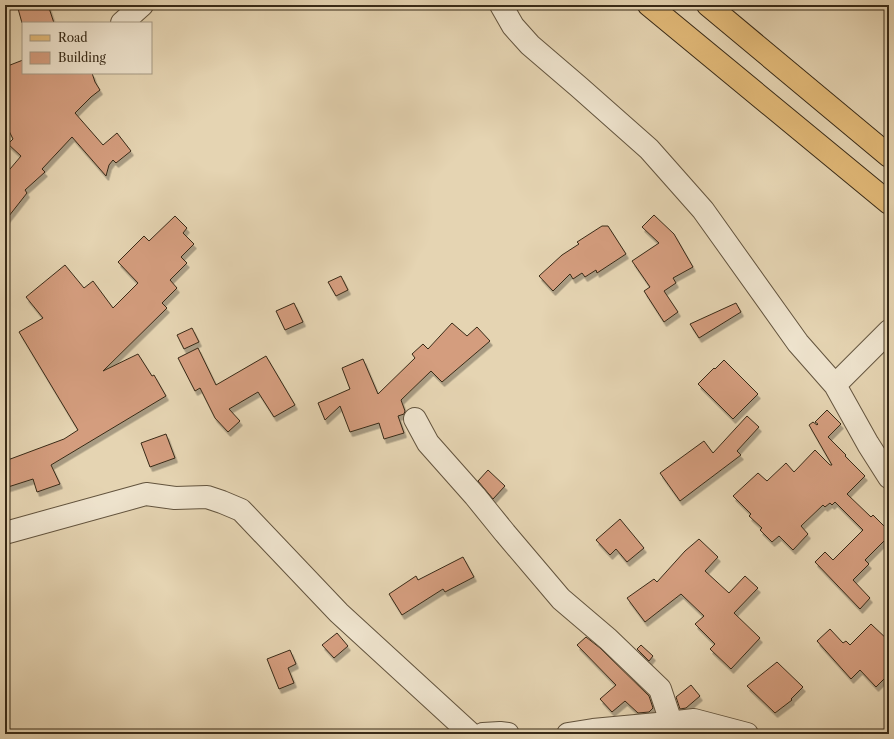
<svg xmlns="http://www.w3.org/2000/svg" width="894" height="739" font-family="'Libre Caslon Text',serif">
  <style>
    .building { fill: #d49d7e; stroke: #382a17; filter: url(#shadow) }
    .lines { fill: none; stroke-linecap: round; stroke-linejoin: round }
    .minor-casing { stroke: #63543e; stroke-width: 24 }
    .major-casing { stroke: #382a17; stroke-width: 24 }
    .minor { stroke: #eee3cd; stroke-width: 22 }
    .major { stroke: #e2ba79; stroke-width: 22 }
  </style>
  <defs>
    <filter id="shadow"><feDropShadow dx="2.5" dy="4.5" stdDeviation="0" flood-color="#0004"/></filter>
  </defs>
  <rect width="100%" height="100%" fill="#e5d4b2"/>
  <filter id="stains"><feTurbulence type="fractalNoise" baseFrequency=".005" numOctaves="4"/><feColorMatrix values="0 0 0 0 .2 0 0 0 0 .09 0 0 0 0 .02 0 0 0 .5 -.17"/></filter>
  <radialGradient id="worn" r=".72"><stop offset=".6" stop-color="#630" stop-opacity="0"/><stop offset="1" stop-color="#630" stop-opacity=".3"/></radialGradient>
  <!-- building -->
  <path class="building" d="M17,5h31l6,18h-32z
    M23,60v13h69l3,9 5,8 -9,7 -16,16 28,32 14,-12 14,18 -15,12 -3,-3 -4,5 -3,11 -34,-39 -30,32 3,3 -20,18 2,3 -22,28v-46l16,-19 -13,-12 5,-5 -8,-16v-56z
    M654,215l20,19 19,33 -20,11 3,5 -12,8 14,21 -14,10 -20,-31 6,-4 -18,-26 27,-18 -17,-16z
    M175,216l12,12 -4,5 11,11 -13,13 6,6 -17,17 7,8 -15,15 5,5 -64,63 35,-17 14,22 2,-1 12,21 -115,69 9,19 -23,8 -4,-13 -28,9v-27l59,-22 14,-9 -59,-98 24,-14 -17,-21 39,-32 19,23 9,-7 20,27 25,-25 -20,-21 26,-26 5,5z
    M602,226h6l18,28 -29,19 -1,-3 -11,7 -3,-4 -9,6 -3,-5 -17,17 -14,-15 23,-21 17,-11 -2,-2z
    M341,276l7,14 -12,6 -8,-14z
    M294,303l9,19 -18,8 -9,-19z
    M736,303l5,9 -42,26 -9,-14z
    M452,323l15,13 10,-9 13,14 -48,41 -11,-11 -30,29 4,11 -1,3 -6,2 6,17 -20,6 -5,-16 -29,9 -10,-26 -15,14 -7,-17 32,-14 -8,-21 21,-9 15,35 37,-36 -3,-4 11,-10 5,5z
    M192,328l7,14 -15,7 -7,-14z
    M198,348l18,37 50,-29 29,49 -21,12 -16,-25 -29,17 11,12 -12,11 -13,-14 -15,-30 -5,3 -17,-33z
    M724,360l34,34 -25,25 -35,-35 16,-16 1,1z
    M827,410l14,14 -13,13 18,18 -1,1 20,20 -18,18 24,23 2,-2 16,16v5l-24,24 4,4 -16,16 17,18 -10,11 -45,-47 10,-10 8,8 30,-30 -28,-28 -3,3 -2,-2 -5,4 -2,-2 -22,21 7,8 -15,16 -14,-14 -7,6 -12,-12 2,-2 -13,-12 2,-2 -18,-18 25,-23 9,8 19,-18 8,9 21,-22 15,15h2l-23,-40 4,-3 4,3 1,-1 -3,-2z
    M747,416l12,11 -22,24 4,4 -61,46 -20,-28 44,-32 9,12z
    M166,434l9,24 -25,9 -9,-24z
    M488,470l17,16 -12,13 -15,-18z
    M620,519l24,29 -17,14 -11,-13 -6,6 -14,-15z
    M699,539l19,18 -13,14 24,22 16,-17 13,12 -24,25 26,25 -29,31 -21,-20 5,-5 -20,-20 9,-8 -23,-22 -36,28 -18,-24 27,-19 3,3 28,-31z
    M463,557l11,20 -29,15 -2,-3 -41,26 -13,-21 27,-18 2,4z
    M871,624l18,17v33l-13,13 -16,-17 -9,9 -34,-38 13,-12 13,14 3,-2 4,4z
    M337,633l11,13 -14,12 -12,-13z
    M586,637l14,11 49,48 4,12 -4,4 -11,1 -13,-12 -13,11 -12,-13 16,-14 -39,-40z
    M641,645l12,11 -4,5 -12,-12z
    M290,650l6,14 -8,4 6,15 -15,6 -12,-30z
    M777,662l26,25 -12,12 1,1 -17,13 -28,-27z
    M691,685l9,11 -14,12 -6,1 -4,-12z"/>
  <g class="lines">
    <defs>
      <path id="minor" d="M501,5l12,21 17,19 49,42 70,62 54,61 95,133 37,42 33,59 21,33
        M122,23l20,-18
        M835,385l54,-54
        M415,419l13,24 47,53 30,37 56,66 47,40 52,50 8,24v10
        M5,533l141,-39 29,4 32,-1 15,5 19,8 98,103 132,121
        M483,734l17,-1 8,1
        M568,734l25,-4 75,-7 26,-3 53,14"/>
      <path id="major" d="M649,5l240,198
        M708,5l181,151"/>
    </defs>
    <!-- minor casing -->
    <use href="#minor" class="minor-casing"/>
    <!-- major casing -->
    <use href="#major" class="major-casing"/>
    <!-- minor -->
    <use href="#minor" class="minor"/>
    <!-- major -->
    <use href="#major" class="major"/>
  </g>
  <!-- margin -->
  <rect width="894" height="739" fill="none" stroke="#e5d4b2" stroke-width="20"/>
  <rect x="6" y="6" width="882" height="727" fill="none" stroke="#382a17" stroke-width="2"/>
  <rect x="10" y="10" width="874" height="719" fill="none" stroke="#382a17"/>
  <!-- legend -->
  <rect x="22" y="22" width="130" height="52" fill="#eee3cd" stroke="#a59984"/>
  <rect x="30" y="35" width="20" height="6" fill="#e2ba79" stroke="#a59984"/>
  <text x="58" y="42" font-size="12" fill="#382a17">Road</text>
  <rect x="30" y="52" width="20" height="12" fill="#d49d7e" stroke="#a59984"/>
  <text x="58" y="62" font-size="12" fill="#382a17">Building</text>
  <rect width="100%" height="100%" filter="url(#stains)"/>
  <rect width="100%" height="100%" fill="url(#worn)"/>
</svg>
